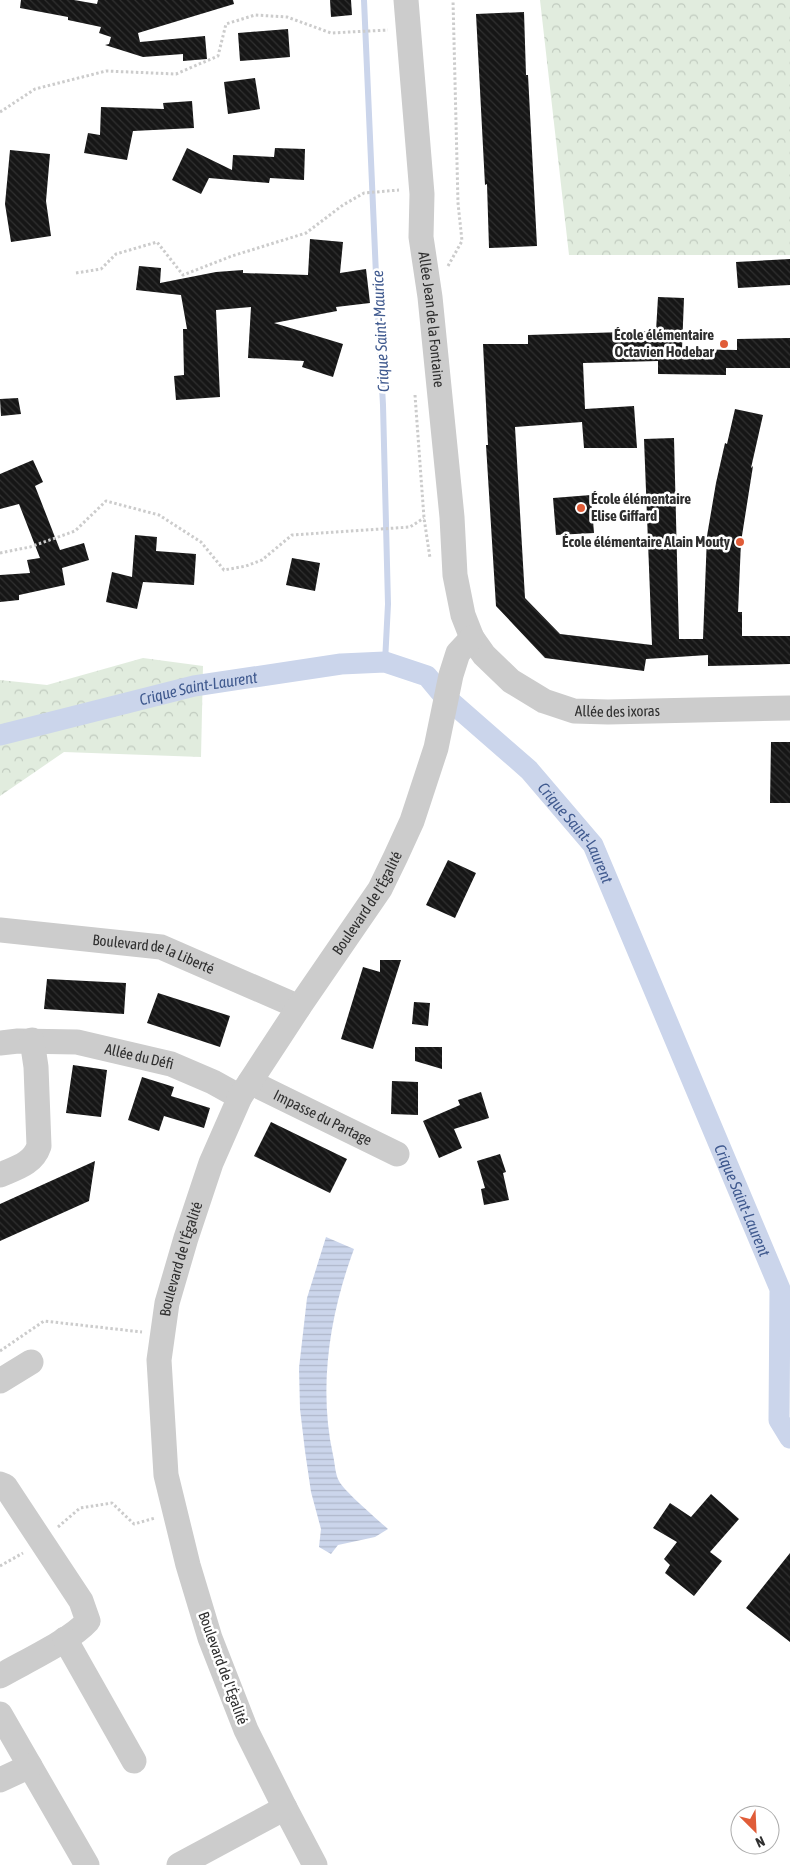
<svg xmlns="http://www.w3.org/2000/svg" width="790" height="1865" font-family="'Asap Condensed',sans-serif">
  <style>
    .forest { fill: url(#forest-crowns) }
    .water { fill: url(#water-rules) }
    .lines { fill: none; stroke-linecap: round; stroke-linejoin: round }
    .stream { stroke: #cbd5eb; stroke-width: 6 }
    .canal { stroke: #cbd5eb; stroke-width: 21 }
    .building { fill: url(#building-back-hatch) }
    .path { stroke: #ccc; stroke-width: 3; stroke-dasharray: 2.5 2.5; stroke-linecap: butt }
    .minor { stroke: #ccc; stroke-width: 25 }
    .poi-dot { fill: #e05c38; stroke: #fff; stroke-width: 2 }
    .labels { text-anchor: middle; stroke-width: 5; stroke-linejoin: round; paint-order: stroke }
    .street-label { font-size: 15px; fill: #2f2f2f; stroke: #fff }
    .poi-label { font-size: 15px; font-weight: bold; fill: #2f2f2f; stroke: #fff; text-anchor: end }
    .water-label { font-size: 16px; font-style: italic; fill: #405a8f; stroke: #fff }
  </style>
  <defs>
    <pattern id="forest-crowns" width="20" height="18" patternUnits="userSpaceOnUse" patternTransform="scale(1.25)"><rect width="20" height="18" fill="#e1ecde"/><path d="M2 6a3 3 0 1 1 6 0M12 15a3 3 0 1 1 6 0" fill="none" stroke="#c1cbbf"/></pattern>
    <pattern id="water-rules" width="6" height="5" patternUnits="userSpaceOnUse" patternTransform="scale(1.25)"><rect width="6" height="5" fill="#cbd5eb"/><path d="M0 2.5h6" fill="none" stroke="#afb7ca"/></pattern>
    <pattern id="building-back-hatch" width="6" height="6" patternUnits="userSpaceOnUse" patternTransform="scale(1.25)"><rect width="6" height="6" fill="#161616"/><path d="M-1 5l2 2M0 0l6 6M5-1l2 2" fill="none" stroke="#303030"/></pattern>
  </defs>
  <rect width="100%" height="100%" fill="#fff"/>
  <!-- forest -->
  <path class="forest" d="M540,0h250v255h-221z
    M143,658l60,8 -2,91 -137,-5 -64,44v-116l47,5z"/>
  <!-- water -->
  <path class="water" d="M326,1237l28,12c-24,64 -36,138 -21,206 2,8 2,19 6,26 4,9 40,40 49,48l-13,8 -37,8 -7,9 -12,-7 2,-18 -10,-37 -6,-41 -5,-42 -1,-41 8,-70z"/>
  <g class="lines">
    <!-- stream -->
    <path class="stream" d="M364,0l12,275 7,130 5,199 -3,58"/>
    <!-- canal -->
    <path class="canal" id="s1" d="M0,735l194,-49 147,-22 44,-2 42,14 15,18 87,76 64,75 187,444 -1,131 11,18"/>
  </g>
  <!-- building -->
  <path class="building" d="M21,0h53l23,4 1,-4h135l1,4 -96,29 2,9 65,-6 2,23 -24,2v-7l-40,3 -38,-12 4,-1 2,-7 -12,-4 2,-6 -33,-7v-3l-48,-9z
    M330,0h21l1,15 -21,2z
    M524,12l2,63h2l9,171 -48,2 -2,-64 -2,1 -9,-171z
    M288,29l2,28 -50,4 -2,-28z
    M255,78l5,31 -32,5 -4,-32z
    M192,101l2,27 -61,3 -6,29 -43,-7 4,-20 12,2 1,-28 63,2 -1,-6z
    M187,148l45,22 1,-15 41,2 1,-9 30,1 -1,31 -34,-2 -1,5 -60,-5 -8,16 -29,-14z
    M10,150l40,4 -4,47 5,35 -40,6 -6,-38z
    M310,239l33,3 -3,31 26,-4 4,34 -34,4 1,4 -63,12 69,21 -10,33 -31,-10 2,-6 -56,-3 3,-51 -35,3 4,87 -44,3 -2,-24 10,-1 -1,-46h4l-6,-34 -45,-5 3,-24 22,2 -1,15 56,-11 27,-2v3l65,2z
    M790,259v26l-52,3 -2,-26z
    M658,297l26,1 -2,51 55,1v-11l53,-1v30h-64v7l-68,-1v-13l-75,2 2,46 49,-3 3,42h-53l-2,-26 -67,5 10,171 35,36 92,11 -8,-206 30,-1 5,201h24l4,-103 9,-53 9,-40 2,1 8,-35 28,6 -12,53 2,-2 -12,76 -3,70h4v24h48v28l-82,2v-11l-62,4 -2,12 -99,-13 -49,-52 -10,-161h2l-5,-101h45v-9l128,-4z
    M18,398l3,16 -20,2 -1,-17z
    M33,460l10,22 -8,4 25,64 24,-7 5,17 -27,8 3,17 -46,10v5l-19,2v-27l30,-2 -3,-13 13,-2 -21,-54 -19,5v-35z
    M591,495l3,38 -38,2 -3,-37z
    M135,535l22,2 -1,14 40,3 -2,31 -51,-3 -6,27 -31,-7 6,-30 20,5z
    M292,558l28,5 -5,28 -29,-6z
    M771,742h19v61h-20z
    M448,860l28,13 -21,45 -29,-13z
    M380,960h21l-28,89 -32,-10 22,-72 17,5z
    M47,979l79,4 -2,31 -80,-5z
    M158,993l72,23 -10,31 -73,-24z
    M414,1002l16,1 -2,23 -16,-2z
    M415,1047h27v22l-27,-8z
    M73,1065l34,5 -6,47 -35,-4z
    M142,1077l32,10 -3,9 39,12 -6,20 -40,-12 -5,15 -31,-11z
    M392,1081l26,1v33l-27,-1z
    M481,1092l8,26 -35,11 8,19 -23,10 -16,-37 37,-16 -2,-5z
    M271,1122l76,37 -17,34 -76,-37z
    M500,1154l6,18 -3,1 6,27 -25,5 -3,-16 4,-1 -8,-27z
    M95,1161l-6,40 -89,40v-37z
    M711,1494l28,25 -29,33 12,9 -28,35 -29,-23 5,-8 -6,-6 13,-17 -24,-14 17,-25 21,14z
    M790,1553v89l-44,-34z"/>
  <g class="lines">
    <!-- path -->
    <path class="path" d="M0,112l35,-23 71,-18 70,3 42,-18 8,-32 29,-9 32,2 44,16 57,-3
      M448,266l14,-25 -4,-38 -5,-203
      M76,273l25,-4 15,-15 41,-12 26,33 49,-19 74,-23 37,-28 21,-12 35,-3
      M415,395l9,123 6,40
      M0,553l30,-6 45,-16 31,-30 53,14 42,27 23,28 22,-4 16,-6 30,-25 118,-8 14,-9
      M0,1351l44,-30 98,11
      M58,1527l22,-19 32,-5 22,21 21,-6
      M0,1566l23,-13"/>
    <!-- minor -->
    <g class="minor">
      <path id="s2" d="M406,0l16,194 -1,43 9,60 22,220 3,58 8,40 9,23 12,17 27,26 33,20 30,10 34,1 182,-4"/>
      <path id="s3" d="M0,930l161,17 138,60"/>
      <path id="s4" d="M0,1043l18,-2 59,1 94,22 42,18 27,15"/>
      <path id="s5" d="M250,1082l147,72"/>
      <path d="M0,1175c16,-7 33,-11 39,-29l-3,-79 -4,-27"/>
      <path d="M0,1381l31,-19"/>
      <path d="M0,1484l5,2 76,115 7,20c-18,20 -64,41 -88,55"/>
      <path d="M65,1639l69,122"/>
      <path d="M0,1714l87,151"/>
      <path d="M0,1780l30,-14"/>
      <path d="M285,1808l30,57"/>
      <path id="s6" d="M179,1865l106,-57 -39,-78 -36,-92 -22,-73 -22,-90 -7,-115 8,-57 19,-65 25,-75 29,-66 59,-90 81,-118 16,-33 16,-35 24,-73 15,-73 7,-22 14,-15"/>
    </g>
  </g>
  <!-- markers -->
  <g class="poi-dot">
    <circle cx="724" cy="344" r="5"/>
    <circle cx="581" cy="508" r="5"/>
    <circle cx="740" cy="542" r="5"/>
  </g>
  <g class="labels">
    <!-- street labels -->
    <g class="street-label">
      <text dy="5" stroke="none"><textPath href="#s2" startOffset="321">Allée Jean de la Fontaine</textPath></text>
      <text dy="5" stroke="none"><textPath href="#s2" startOffset="815">Allée des ixoras</textPath></text>
      <text dy="5" stroke="none"><textPath href="#s6" startOffset="1099">Boulevard de l'Égalité</textPath></text>
      <text dy="5" stroke="none"><textPath href="#s3" startOffset="156">Boulevard de la Liberté</textPath></text>
      <text dy="5" stroke="none"><textPath href="#s4" startOffset="141">Allée du Défi</textPath></text>
      <text dy="5" stroke="none"><textPath href="#s5" startOffset="81">Impasse du Partage</textPath></text>
      <text dy="5" stroke="none"><textPath href="#s6" startOffset="694">Boulevard de l'Égalité</textPath></text>
      <text transform="translate(223 1668) rotate(70)" y="5">Boulevard de l'Égalité</text>
    </g>
    <!-- poi labels -->
    <g class="poi-label">
      <text x="714" y="340">École élémentaire<tspan x="714" dy="17">Octavien Hodebar</tspan></text>
      <text x="591" y="504" text-anchor="start">École élémentaire<tspan x="591" dy="17">Elise Giffard</tspan></text>
      <text x="730" y="547">École élémentaire Alain Mouty</text>
    </g>
    <!-- water labels -->
    <g class="water-label">
      <text transform="translate(380 331) rotate(-93)" y="6">Crique Saint-Maurice</text>
      <text dy="6" stroke="none"><textPath href="#s1" startOffset="204">Crique Saint-Laurent</textPath></text>
      <text dy="6" stroke="none"><textPath href="#s1" startOffset="655">Crique Saint-Laurent</textPath></text>
      <text dy="6" stroke="none"><textPath href="#s1" startOffset="1060">Crique Saint-Laurent</textPath></text>
    </g>
  </g>
  <!-- north arrow -->
  <g transform="translate(755 1830) rotate(156)"><circle r="24" fill="#ffffff" stroke="#acacac"/>
  <path d="M0-4L9 19L0 12L-9 19Z" fill="#e05c38"/>
  <text y="-8" font-size="14" font-weight="bold" text-anchor="middle" fill="#2f2f2f">N</text>
  </g>
</svg>
